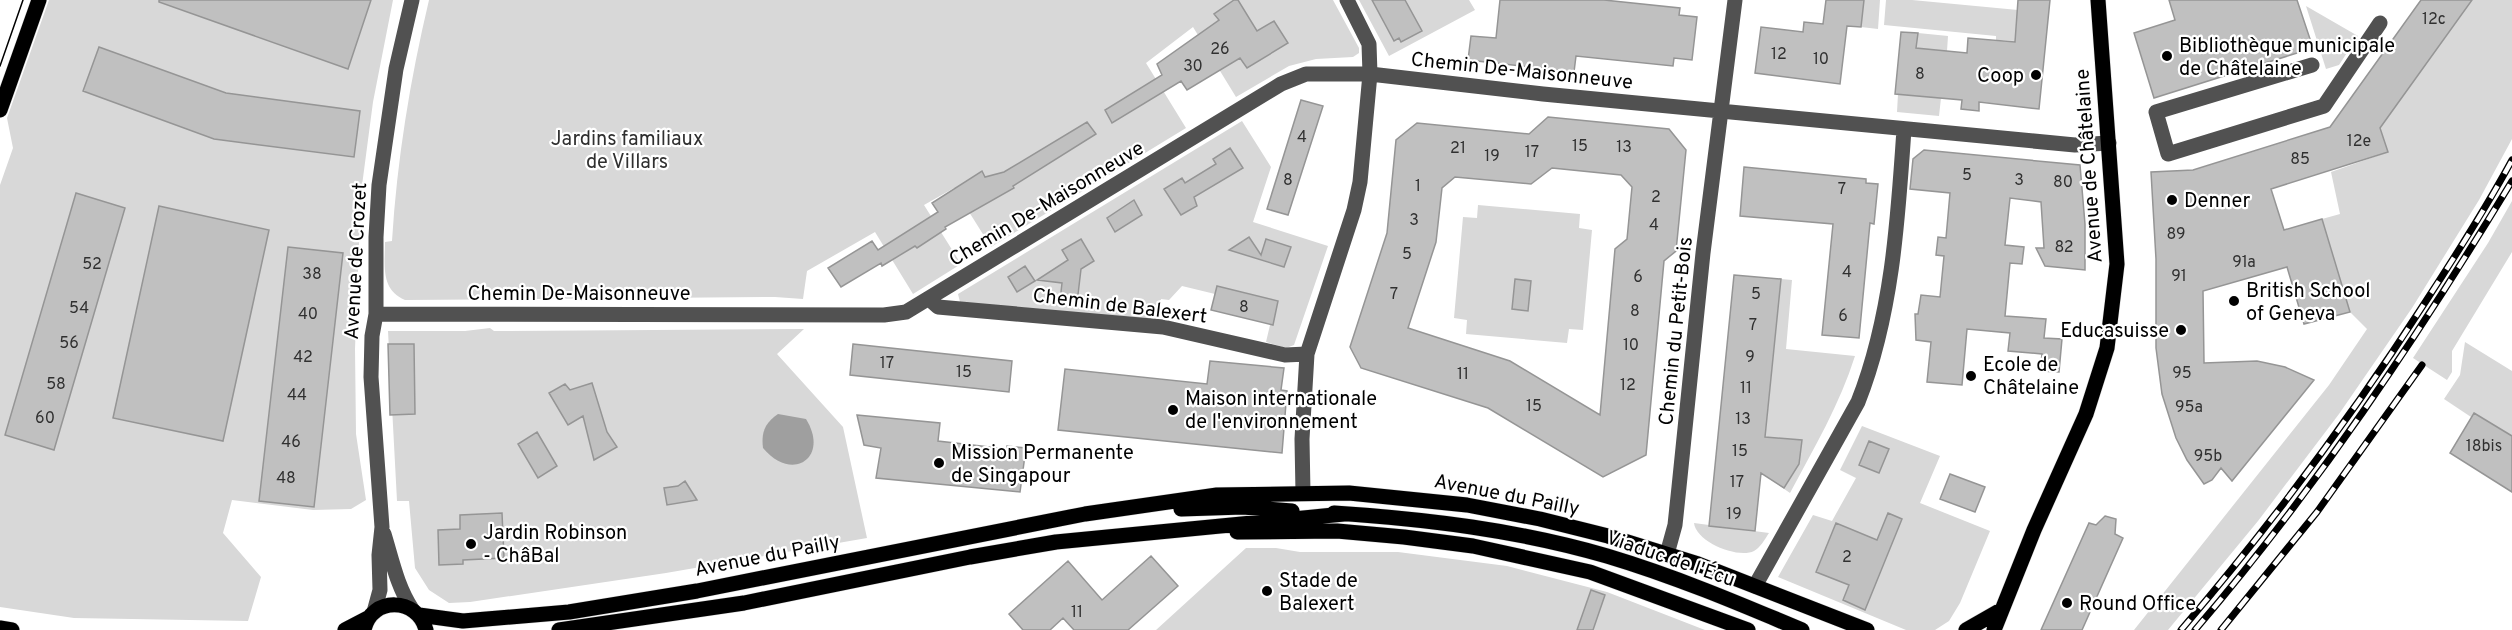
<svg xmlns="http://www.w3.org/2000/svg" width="2512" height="630" font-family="Overpass,sans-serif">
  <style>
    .green { fill: #d8d8d8 }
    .water { fill: #9f9f9f }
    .building { fill: #c0c0c0; stroke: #959595; stroke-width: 1.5; fill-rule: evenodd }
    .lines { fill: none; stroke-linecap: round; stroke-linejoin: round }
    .major-casing { stroke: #dbdbdb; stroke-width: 16 }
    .minor { stroke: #515151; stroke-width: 15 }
    .major { stroke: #000; stroke-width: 15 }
    .tram { stroke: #000; stroke-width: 1.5 }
    .rail-casing { stroke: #000; stroke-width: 7 }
    .rail { stroke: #fff; stroke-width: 4.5; stroke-dasharray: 14; stroke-linecap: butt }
    .poi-dot { fill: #000; stroke: #fff; stroke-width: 2 }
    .labels { text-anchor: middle; stroke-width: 4.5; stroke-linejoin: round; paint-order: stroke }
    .number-label { font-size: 16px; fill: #303030 }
    .poi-label { font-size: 20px; fill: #000; stroke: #fff; text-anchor: start }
    .street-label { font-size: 20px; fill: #000; stroke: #fff }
    .park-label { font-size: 20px; fill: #2f2f2f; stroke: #fff }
  </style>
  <rect width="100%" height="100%" fill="#fff"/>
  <!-- green -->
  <path class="green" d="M49,0h344l-20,102 -12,91 -6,156 1,85 10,66 -15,9 -38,1 -81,-10 -9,33 38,44 -13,44 -174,-3 -74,-11v-422l13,-37 -6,-30z
    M429,0h904l26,48v5l-6,4 -37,2 -27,7 -53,31 -43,-70 -47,36 40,65 -195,119 -37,-59 -30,17 37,59 -48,30 -38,-62 -68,39 -4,28 -28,-2 -370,3c-25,-10 -20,-36 -20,-58l7,-1c5,-81 18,-161 37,-241z
    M1359,0h110l6,10 -86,46z
    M1864,0h16l-2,29 -17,-2z
    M1886,0h26l106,10 -3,31 -19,-1v-4l-112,-11z
    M2472,0h40v139l-33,61 -67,108 -73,106 -81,107 -90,109h-34l195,-245 38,-56 -17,-17 -28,-93 18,-5 -9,-42 57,-20 -8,-24z
    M2306,6l52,30 -19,29 -13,4z
    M1918,33l30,3 -1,15 -31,-3z
    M1898,94l43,4 -2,18 -42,-4z
    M1242,121l29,46 -18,55 75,24 -34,99 -8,3 -20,-6 4,-17h3l5,-24 -61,-15 -2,8 -33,-8 -13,14 -8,-1 -2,21 -199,-18 -2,-8z
    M2512,201v51l-60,99v21l-5,8 -34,-22 75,-115z
    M1478,205l102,9 -1,14 13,2 -9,100 -14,-1 -2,14 -101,-9 1,-14 -13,-2 9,-101 14,1z
    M1781,279l11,1 -6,69 69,7c-15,48 -41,92 -65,137l-23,-16 -5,-9z
    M490,328l4,3 310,-2 -27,25 66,73 24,111 -201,35 -196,29 -21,1 -20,-13 -14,-22 -6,-67h-12l-9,-170h77z
    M2465,342l47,29v65l-38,-23 -3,4 -27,-18 16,-24z
    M1862,426l78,30 -20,47 70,28 -30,72 -11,18 -14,9h-29l-128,-53 35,-62 19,6 24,-43 -16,-8z
    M1694,523l75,10c-4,6 -9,15 -15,18 -16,8 -58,-9 -60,-28z
    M1246,548h30l24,4h98l109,14 100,26 98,38h-549z"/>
  <!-- water -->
  <path class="water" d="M778,414l28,5c24,39 -14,64 -43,29 -2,-16 2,-25 15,-34z"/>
  <!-- building -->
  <path class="building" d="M159,0h212l-23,69 -189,-67z
    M1234,0h4l19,31 17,-10 14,22 -41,25 -7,-10 -53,32 -6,-9 -69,42 -7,-13 57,-35 -5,-11 62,-44 -5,-6z
    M1372,0h33l17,31 -21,11 -2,-4 -5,3z
    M1500,0h104l76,8 -1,7 18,2 -5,43 -18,-2 -1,8 -97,-10 -2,16 -106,-12 3,-24 25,2z
    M1826,0h38l-3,27 -14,-1 -7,58 -85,-11 6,-46 42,5 1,-10 19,2z
    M2018,0h32l-11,109 -60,-7v9l-18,-2 1,-9 -67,-6 6,-62 17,1 -2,15 51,5 1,-15 47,4z
    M2169,0h128l16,48 -159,50 -20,-65 41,-13z
    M2421,0h51l-92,128 8,24 -117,37 13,41 38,-11 28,93 -46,12 -17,-57 -84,24 1,72 53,-2 28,6 29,13 -82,101 -11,-13 -9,12 -8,4 -17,-24 -11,-22 -14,-44 -6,-46v-89l-5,-87 42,-2 137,-43z
    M99,47l127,46 134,18 -6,46 -140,-18 -131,-48z
    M1301,100l22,6 -35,109 -21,-6z
    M1548,117l121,12 17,21 -10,101 -12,10 -18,194 -43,22 -115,-69 -127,-40 -11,-21 37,-114 9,-93 21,-17 112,11zM1552,168l69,7 11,12 -5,52 -12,10 -15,166 -90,-54 -102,-33 28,-86 6,-54 13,-11 76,7z
    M1087,122l9,12 -83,52 1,2 -69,39 1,2 -29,19 -2,-2 -33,20 -1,-3 -40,24 -13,-19 44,-27 6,9 60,-38 -6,-9 50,-32 3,6 19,-5z
    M1230,148l13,20 -49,29 3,9 -16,9 -17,-26 18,-11 3,5 31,-19 -3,-5z
    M1924,150l156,15 5,59v46l-40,-4 -9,-18h8l-3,-46 -31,-4 -5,47 19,2 -2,17 -12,-1 -5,53 41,3 -2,19 18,1 -3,33 -19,-1 2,-17 -34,-3 2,-18 -43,-4 -5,56 -35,-3 4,-40 -15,-2 -1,-26h3l3,-19 19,2 4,-41 -8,-1 2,-18 8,1 4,-45 -40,-4 3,-30z
    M1744,167l122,12v4l12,1 -4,40 -4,-1 -11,115 -37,-3 11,-111 -93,-8z
    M76,193l49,15 -71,242 -49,-15z
    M1134,200l8,15 -27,17 -8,-14z
    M159,206l110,24 -46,211 -110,-23z
    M1249,237l12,18 5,-16 25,8 -7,20 -55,-17z
    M1081,239l13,22 -13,8 -4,34 -17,-2 2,-18 -25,-3 31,-20 -6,-10z
    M288,247l55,6 -29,254 -55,-6z
    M1025,266l10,15 -18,11 -9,-15z
    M1734,275l47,4 -16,158 37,3 -3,24 -15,24 -23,-15 -6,58 -46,-5z
    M1515,279l16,2 -3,30 -16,-2z
    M1217,286l61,15 -5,24 -62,-15z
    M388,344h26l1,70 -25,1z
    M853,344l159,17 -3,31 -159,-17z
    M1210,361l74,7 -3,22 6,1 -5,62 -224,-23 7,-61 142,15z
    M592,383l15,49 10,15 -23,13 -11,-44 -15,9 -19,-32 16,-9 5,6z
    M2474,413l38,23v56l-62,-39z
    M857,415l83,8 -2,18 69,8v-3l19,2 -6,44 -144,-14 5,-30 -17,-3z
    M537,432l20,34 -19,12 -20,-34z
    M1869,441l20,8 -10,24 -20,-8z
    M1950,474l35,13 -10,25 -35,-13z
    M685,481l12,19 -30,5 -3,-17 14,-2z
    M502,513l2,45 -41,2v4l-24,1 -1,-35 22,-1v-14z
    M1888,513l14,6 -37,91 -22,-10 6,-15 -33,-13 20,-49 41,17z
    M2105,516l11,3 -1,15 8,4 -41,92h-41l48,-107 7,2z
    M1151,556l27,30 -50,44h-54l-11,-12 -13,12h-27l-14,-16 59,-53 34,39z
    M1591,590l14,5 -12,35h-16z"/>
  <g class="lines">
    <defs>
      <path id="major" d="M0,110l39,-110
        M1181,509l62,-2 49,4
        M1334,513c93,6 183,17 273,43 67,20 131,47 195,74
        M1237,532l100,-1 67,6 69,9 117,26 158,58
        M419,615l44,6 106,-9 128,-21 388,-77 132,-19 132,-2 118,12 73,14 68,17 90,28 169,66
        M0,628l12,2
        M345,630l23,-12
        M364,630c7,-34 54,-33 62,0
        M559,630l185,-27 226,-46 86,-15 288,-28
        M1966,630l35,-20
        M1994,630l40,-100 52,-116 21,-66 10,-84 -19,-264"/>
    </defs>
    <!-- major casing -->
    <use href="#major" class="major-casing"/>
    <!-- minor -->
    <path class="minor" d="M2312,65l-156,47 12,42 156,-48 56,-83
      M929,299l9,8 225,20 122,28 22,-1
      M376,314l508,1 22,-3 375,-228 25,-10h64l173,20 532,51 34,-2
      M1303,493l-1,-54 5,-85 47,-144 6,-28 10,-108 -1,-30 -22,-44
      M384,534c8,26 13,52 28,75
      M1667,554l8,-29 4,-38 24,-234 32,-253
      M1755,586l103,-184c34,-86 40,-182 46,-273
      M374,612l6,-22 -1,-35 3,-28 -11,-150 1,-41 4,-22v-77l3,-52 17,-116 16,-69"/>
    <!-- major -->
    <use href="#major" class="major"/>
    <!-- tram -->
    <path class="tram" d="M0,66l23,-66"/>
    <defs>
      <path id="rail" d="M2181,630c89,-104 171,-214 245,-329 30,-46 60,-93 86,-141
        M2195,630c120,-140 222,-292 317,-449
        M2221,630l96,-118 105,-147"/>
    </defs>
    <!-- rail casing -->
    <use href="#rail" class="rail-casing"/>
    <!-- rail -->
    <use href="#rail" class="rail"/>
  </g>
  <!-- markers -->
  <g class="poi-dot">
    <circle cx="2167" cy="56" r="6"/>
    <circle cx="2036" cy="75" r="6"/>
    <circle cx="2172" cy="200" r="6"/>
    <circle cx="2234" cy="301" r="6"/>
    <circle cx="2181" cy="330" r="6"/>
    <circle cx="1971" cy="376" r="6"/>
    <circle cx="1173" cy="410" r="6"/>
    <circle cx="939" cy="463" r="6"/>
    <circle cx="471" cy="544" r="6"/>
    <circle cx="1267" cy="591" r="6"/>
    <circle cx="2067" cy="603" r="6"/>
  </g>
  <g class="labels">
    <!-- number labels -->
    <g class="number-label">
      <text x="2434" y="24">12c</text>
      <text x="1220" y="54">26</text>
      <text x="1779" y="59">12</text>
      <text x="1821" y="64">10</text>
      <text x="1193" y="71">30</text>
      <text x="1920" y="79">8</text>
      <text x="1302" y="142">4</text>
      <text x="2359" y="146">12e</text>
      <text x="1580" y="151">15</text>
      <text x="1624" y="152">13</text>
      <text x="1458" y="153">21</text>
      <text x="1532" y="157">17</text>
      <text x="1492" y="161">19</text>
      <text x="2300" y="164">85</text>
      <text x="1967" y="180">5</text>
      <text x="1288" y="185">8</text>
      <text x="2019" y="185">3</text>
      <text x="2063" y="187">80</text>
      <text x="1418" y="191">1</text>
      <text x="1842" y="194">7</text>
      <text x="1656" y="202">2</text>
      <text x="1414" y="225">3</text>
      <text x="1654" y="230">4</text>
      <text x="2176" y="239">89</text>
      <text x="2064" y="252">82</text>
      <text x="1407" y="259">5</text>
      <text x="2244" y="267">91a</text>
      <text x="92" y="269">52</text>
      <text x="1847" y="277">4</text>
      <text x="312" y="279">38</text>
      <text x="2179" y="281">91</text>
      <text x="1638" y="282">6</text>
      <text x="1394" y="299">7</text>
      <text x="1756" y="299">5</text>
      <text x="1244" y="312">8</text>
      <text x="79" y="313">54</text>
      <text x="1635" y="316">8</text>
      <text x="308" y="319">40</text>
      <text x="1843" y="321">6</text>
      <text x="1753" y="330">7</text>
      <text x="69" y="348">56</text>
      <text x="1631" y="350">10</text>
      <text x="303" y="362">42</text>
      <text x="1750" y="362">9</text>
      <text x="887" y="368">17</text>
      <text x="964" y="377">15</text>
      <text x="2182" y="378">95</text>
      <text x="1463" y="379">11</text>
      <text x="56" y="389">58</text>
      <text x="1628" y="390">12</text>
      <text x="1746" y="393">11</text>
      <text x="297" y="400">44</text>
      <text x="1534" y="411">15</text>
      <text x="2189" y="412">95a</text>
      <text x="45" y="423">60</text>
      <text x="1743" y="424">13</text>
      <text x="291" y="447">46</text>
      <text x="2484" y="451">18bis</text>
      <text x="1740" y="456">15</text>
      <text x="2208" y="461">95b</text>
      <text x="286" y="483">48</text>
      <text x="1737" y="487">17</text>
      <text x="1734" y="519">19</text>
      <text x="1847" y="562">2</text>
      <text x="1077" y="617">11</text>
    </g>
    <!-- poi labels -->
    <g class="poi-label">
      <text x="2179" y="52">Bibliothèque municipale<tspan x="2179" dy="23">de Châtelaine</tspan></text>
      <text x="2024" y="82" text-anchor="end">Coop</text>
      <text x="2184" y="207">Denner</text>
      <text x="2246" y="297">British School<tspan x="2246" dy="23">of Geneva</tspan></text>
      <text x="2169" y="337" text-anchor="end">Educasuisse</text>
      <text x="1983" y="371">Ecole de<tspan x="1983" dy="23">Châtelaine</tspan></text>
      <text x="1185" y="405">Maison internationale<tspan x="1185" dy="23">de l'environnement</tspan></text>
      <text x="951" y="459">Mission Permanente<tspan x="951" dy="23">de Singapour</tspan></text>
      <text x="483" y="539">Jardin Robinson<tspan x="483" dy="23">- ChâBal</tspan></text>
      <text x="1279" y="587">Stade de<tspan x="1279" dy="23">Balexert</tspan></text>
      <text x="2079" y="610">Round Office</text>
    </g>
    <!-- street labels -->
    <g class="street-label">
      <text transform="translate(1522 70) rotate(6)" y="7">Chemin De-Maisonneuve</text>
      <text transform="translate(2088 166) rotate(-94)" y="7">Avenue de Châtelaine</text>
      <text transform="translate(1046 203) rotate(-31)" y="7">Chemin De-Maisonneuve</text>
      <text transform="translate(355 261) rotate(-87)" y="7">Avenue de Crozet</text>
      <text x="579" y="300">Chemin De-Maisonneuve</text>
      <text transform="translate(1120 305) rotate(7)" y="7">Chemin de Balexert</text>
      <text transform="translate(1675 331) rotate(-84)" y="7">Chemin du Petit-Bois</text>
      <text transform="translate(1507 494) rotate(11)" y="7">Avenue du Pailly</text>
      <text transform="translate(767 555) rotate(-11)" y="7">Avenue du Pailly</text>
      <text transform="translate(1671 558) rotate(19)" y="7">Viaduc de l'Écu</text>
    </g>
    <!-- park labels -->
    <g class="park-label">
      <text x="627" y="145">Jardins familiaux<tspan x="627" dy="23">de Villars</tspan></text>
    </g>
  </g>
</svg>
